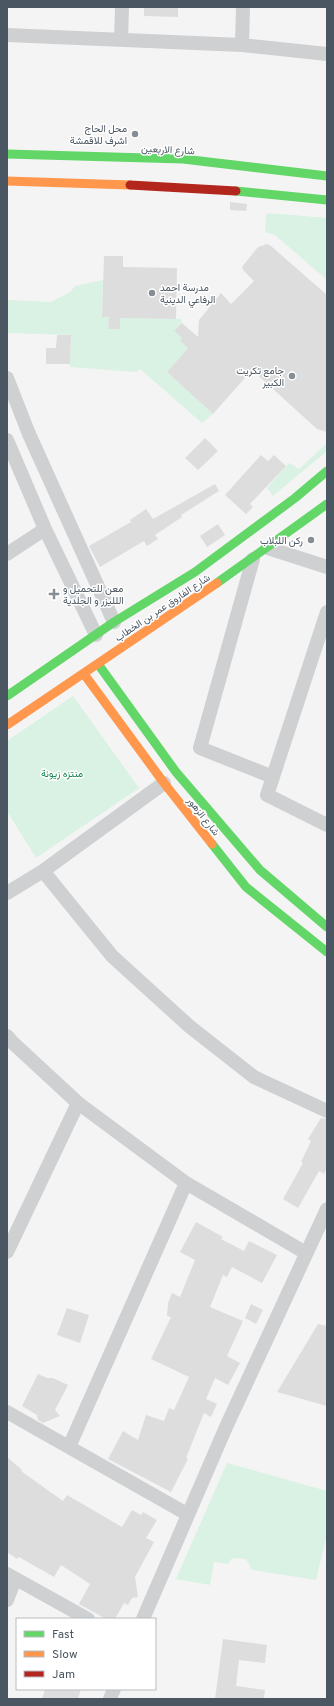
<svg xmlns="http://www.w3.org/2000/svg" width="334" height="1706" font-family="Overpass,Vazirmatn,sans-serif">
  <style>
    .green { fill: #d9f2e3 }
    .building { fill: #ddddde }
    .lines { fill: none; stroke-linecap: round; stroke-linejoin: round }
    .street { stroke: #ced0d2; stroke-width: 14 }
    .fast { stroke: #63d668; stroke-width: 9 }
    .slow { stroke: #ff974d; stroke-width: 9 }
    .jam { stroke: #b3261e; stroke-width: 9 }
    .poi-dot { fill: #868d94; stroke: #fff; stroke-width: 1.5 }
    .labels { text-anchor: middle; stroke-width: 3; stroke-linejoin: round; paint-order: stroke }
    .poi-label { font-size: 10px; fill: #4a5661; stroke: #fff; text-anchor: end }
    .street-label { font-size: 10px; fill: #4a5661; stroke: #fff }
    .park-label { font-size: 10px; fill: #17864f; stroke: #fff }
  </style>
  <rect width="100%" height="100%" fill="#f4f4f4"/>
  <!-- green -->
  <path class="green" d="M269,213l58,5v62l-52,-45 -10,-3 1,-17z
    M103,280l-1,36 7,1 -1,12h12v-11l61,1 1,4 -8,8 8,7 -2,3 9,6 -22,25 46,42 -11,9 -62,-54 -4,3 -66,-5 1,-32 -64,-2v-33l44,2 19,-10 5,-6z
    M327,443v8l-54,45 -6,-8 19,-22 3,-3 10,6z
    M73,696l66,92 -103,70 -29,-47v-70z
    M227,1463l100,28v43l-11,46 -64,-10 -6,-11 -14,-1 -4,6 -14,-2 -4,23 -34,-6z"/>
  <!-- building -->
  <path class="building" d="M144,7h34v10l-34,-1z
    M230,202l17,2 -1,7 -16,-1z
    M267,244l4,2 56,49v137l-10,-3 -65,-59 -39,44 -46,-42 21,-24 -8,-7 2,-3 -8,-7 8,-8 16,14 1,-17 22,-27 10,11 23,-23 -10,-10 -2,-4 16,-20z
    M104,256h19v11l54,1 -1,51 -56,-1v11h-12l1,-12h-7z
    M57,335h14l-1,29h-24v-16h10z
    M205,438l13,13 -20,19 -13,-12z
    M261,455l7,6 6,-6 12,11 -36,38 3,3 -7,7 -21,-19z
    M215,484l4,7 -38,24 1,2 -27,18 3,4 -11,7 -3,-5 -44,26 -11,-21 42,-24 -1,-2 16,-11 7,10z
    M218,524l7,11 -18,12 -7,-11z
    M321,1118l6,1v49l-3,6 -5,-3 -21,37 -15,-9 20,-36 -2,-1 10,-21 -3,-2z
    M196,1222l27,15 -2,2 23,12 5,-10 28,14 -15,28 -30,-16 -5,10 -4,-2 -13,32 33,14 -16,35 13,7 -12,22 -13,-7 -9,21 11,5 -6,13 -7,-4 -18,45 2,1 -17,33 -63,-33 15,-28 15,9 8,-25 18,6 5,-13 5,2 15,-33 -38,-18 20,-42 -4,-1 1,-13 4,-10 8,4 15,-37 -15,-8z
    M251,1304l12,6 -7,14 -11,-6z
    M67,1308l22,7 -9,28 -23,-8z
    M318,1324l9,2v80l-50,-14z
    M38,1374l9,4h6l15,7 -13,25 5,6 -17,7 -5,-3 -1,-5 -15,-9z
    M7,1457l15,13 -1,1 42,30 4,-6 55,32 10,-17 9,5 2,-3 14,8 -11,18 8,4 -19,35 3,20 -6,1 -4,7 -4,-2 -9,16h-9l-27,-15 11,-20 -29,-19 -7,12 -35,-20 -2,2 -10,-7z
    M223,1639l44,6 -2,18 -26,-3 -3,26 29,4 -1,9h-49z
    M45,1689h36l-3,10h-36z"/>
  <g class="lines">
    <!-- street -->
    <path class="street" d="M7,35l235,10 85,9
      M121,40l1,-33
      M242,45l1,-38
      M7,378l22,56 85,188
      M7,440l38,89 51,106
      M268,548l59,19
      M7,554l38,-25
      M253,559l-53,189 73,29
      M327,612l-60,183 60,30
      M43,871l69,85 77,70 65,51 73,34
      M7,893l36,-22 121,-88
      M7,1036l5,6 66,61 108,80 120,70
      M7,1252l71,-149
      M7,1412l180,102
      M69,1447l117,-264
      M7,1574l81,45
      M7,1600l8,-21
      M143,1619l83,-192 101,-218
      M110,1699l4,-10"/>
    <!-- fast -->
    <path class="fast" d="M7,154l176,5 144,17
      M236,191l91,9
      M217,583l110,-79
      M98,664l78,108 84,98 67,57
      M7,696l107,-74 81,-50 100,-74 32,-27
      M212,844l34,43 81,65"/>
    <!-- slow -->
    <path class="slow" d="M7,181l123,4
      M84,674l80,109 48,61
      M7,725l210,-142"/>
    <!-- jam -->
    <path class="jam" d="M130,185l106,6"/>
  </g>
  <!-- markers -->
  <g class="poi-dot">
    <circle cx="135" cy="134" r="4"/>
    <circle cx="152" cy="293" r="4"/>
    <circle cx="292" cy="376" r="4"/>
    <circle cx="311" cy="540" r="4"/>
    <path d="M52 588h4v4h4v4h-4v4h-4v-4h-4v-4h4z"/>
  </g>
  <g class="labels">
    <!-- poi labels -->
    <g class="poi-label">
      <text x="127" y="132">محل الحاج<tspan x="127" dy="12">اشرف للاقمشة</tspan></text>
      <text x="160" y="291" text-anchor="start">مدرسة احمد<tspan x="160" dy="12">الرفاعي الدينية</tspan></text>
      <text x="284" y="374">جامع تكريت<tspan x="284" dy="12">الكبير</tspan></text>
      <text x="303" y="544">ركن اللبلاب</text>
      <text x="63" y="592" text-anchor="start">معن للتحميل و<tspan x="63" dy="12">اللليزر و الجلدية</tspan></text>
    </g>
    <!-- street labels -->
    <g class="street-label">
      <text transform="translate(168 149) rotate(3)" y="4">شارع الاربعين</text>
      <text transform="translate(162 607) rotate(-34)" y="4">شارع الفاروق عمر بن الخطاب</text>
      <text transform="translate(204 816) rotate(52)" y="4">شارع الزهور</text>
    </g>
    <!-- park labels -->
    <g class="park-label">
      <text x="62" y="777">منتزه زيونة</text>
    </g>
  </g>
  <!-- border -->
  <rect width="334" height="1706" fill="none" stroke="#4a5661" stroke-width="16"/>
  <!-- legend -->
  <rect x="16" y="1618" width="140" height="72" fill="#ffffff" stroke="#b7bbc0"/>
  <rect x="24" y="1631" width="20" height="6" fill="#63d668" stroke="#b7bbc0"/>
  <text x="52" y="1638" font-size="12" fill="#4a5661">Fast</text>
  <rect x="24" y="1651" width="20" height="6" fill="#ff974d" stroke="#b7bbc0"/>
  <text x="52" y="1658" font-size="12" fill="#4a5661">Slow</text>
  <rect x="24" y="1671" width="20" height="6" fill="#b3261e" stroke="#b7bbc0"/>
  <text x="52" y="1678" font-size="12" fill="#4a5661">Jam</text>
</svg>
